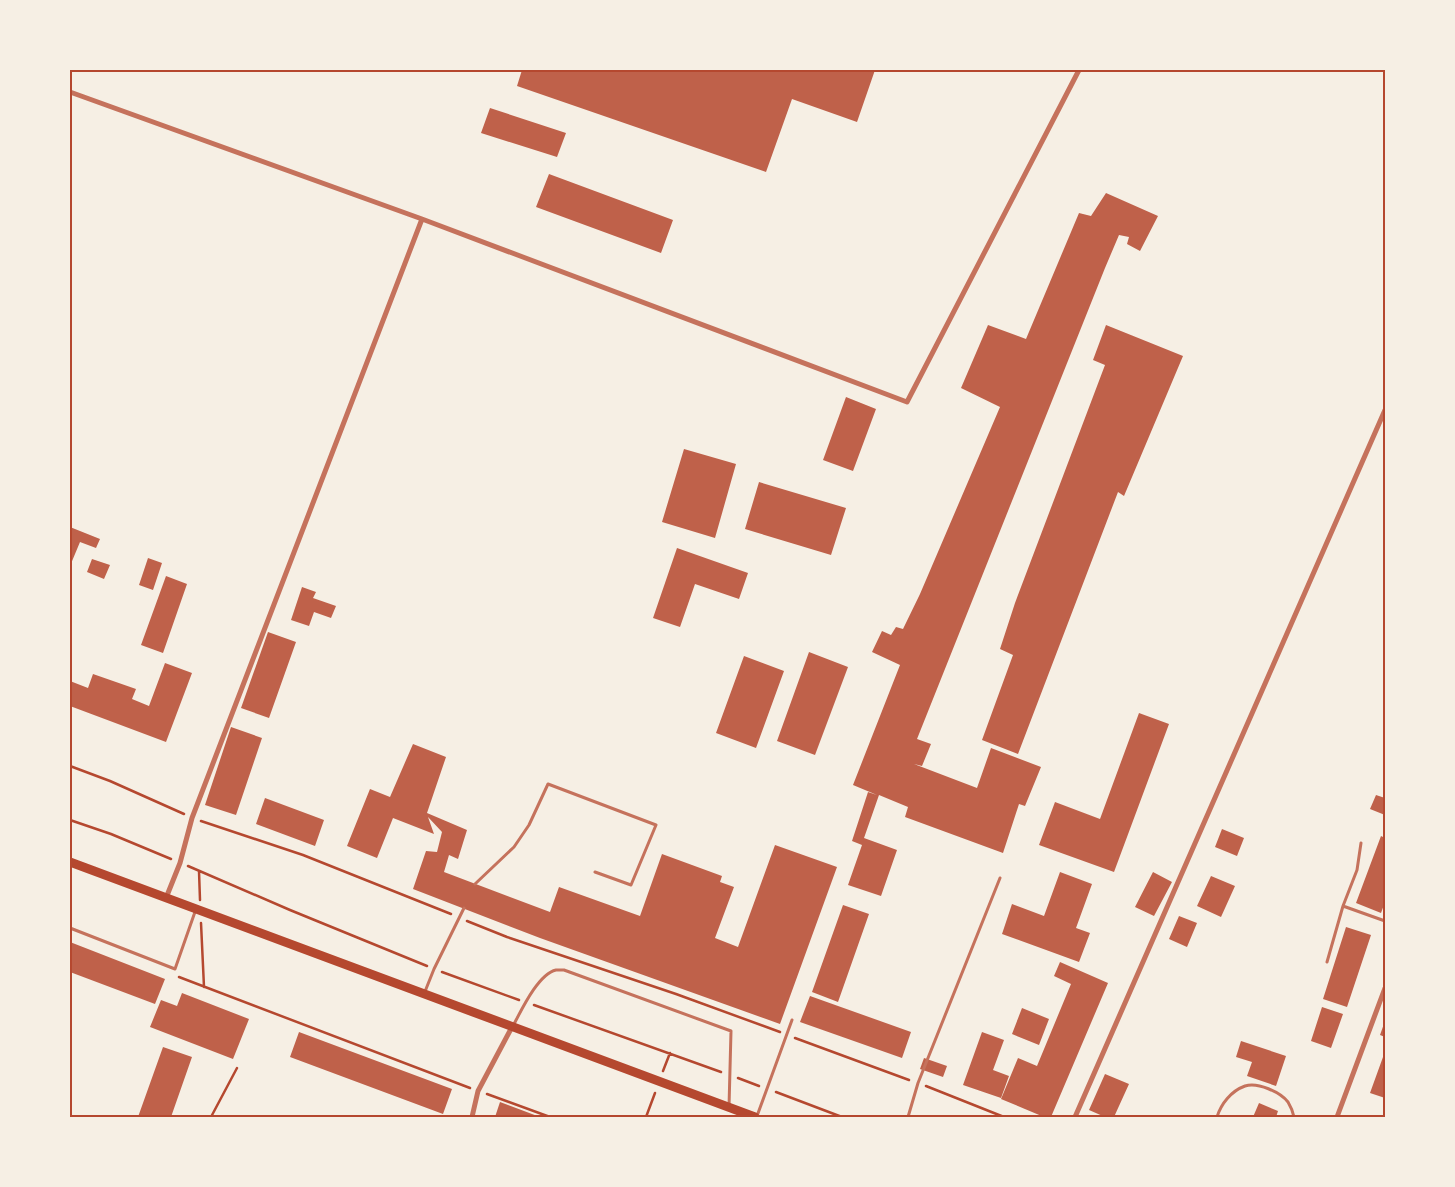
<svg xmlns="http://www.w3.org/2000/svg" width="1455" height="1187" font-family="'Crimson Pro',serif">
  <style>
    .building { fill: #bf614a }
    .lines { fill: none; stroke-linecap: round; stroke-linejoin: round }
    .path { stroke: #b5482f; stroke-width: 2.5 }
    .service { stroke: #c5725c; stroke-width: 3 }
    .minor { stroke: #c5725c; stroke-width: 5 }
    .secondary { stroke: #b5482f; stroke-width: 9 }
    .neatline { fill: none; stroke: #b5482f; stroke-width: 2 }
  </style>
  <rect width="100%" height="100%" fill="#f6efe4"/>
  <!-- building -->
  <path class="building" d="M522,70h353l-18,52 -65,-23 -26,73 -249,-86z
    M490,108l76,25 -9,24 -76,-24z
    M549,174l124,46 -12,33 -125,-46z
    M1106,193l52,23 -18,35 -13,-7 2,-7 -10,-2 -14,33 -188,471 14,5 -9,22 -8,-2 63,24 14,-40 50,19 -16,39 -6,-2 -16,49 -98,-36 3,-10 -29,-12 -15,43 33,12 -16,46 -33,-11 14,-40 -10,-4 16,-49 9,3 -24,-10 47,-120 -28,-13 10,-21 9,4 5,-8 7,2 17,-35 80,-187 -39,-19 27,-63 38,14 53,-126 12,3z
    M1106,325l77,31 -59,140 -6,-4 -100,262 -36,-14 31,-85 -13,-6 15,-46 90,-238 -12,-5z
    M846,397l30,12 -23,62 -30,-11z
    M684,449l52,15 -21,74 -53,-16z
    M759,482l87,26 -15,47 -86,-26z
    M70,527l30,12 -4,9 -16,-6 -10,24z
    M677,548l71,25 -9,26 -44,-15 -15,43 -27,-9z
    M148,558l14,5 -9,27 -14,-5z
    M92,559l18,6 -6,14 -17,-7z
    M166,576l21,8 -24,69 -22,-8z
    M302,587l14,5 -3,6 23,8 -5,12 -17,-6 -5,14 -18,-6z
    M268,632l28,10 -27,76 -28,-10z
    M809,652l39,15 -33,88 -38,-14z
    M744,656l40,15 -28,77 -40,-15z
    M165,663l27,10 -26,69 -96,-36v-25l18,7 5,-14 43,15 -4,10 17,7z
    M1139,713l30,11 -55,148 -75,-27 16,-43 45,17z
    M231,727l31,11 -26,77 -31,-10z
    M413,744l33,13 -19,56 40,17 -9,29 -9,-4 -5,17 106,40 9,-25 81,29 22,-62 60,22 -2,6 14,5 -19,51 23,9 37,-102 62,22 -57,157 -240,-86 -127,-49 13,-38 11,1 5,-20 -14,-15 6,17 -41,-16 -16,40 -30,-12 23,-57 20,8z
    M1376,795l9,3v17l-15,-6z
    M265,798l59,22 -9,26 -59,-22z
    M1222,829l22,9 -7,18 -22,-9z
    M1381,836l4,2v64l-4,11 -25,-10z
    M1060,872l32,12 -16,44 14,5 -11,29 -77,-28 10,-30 32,12z
    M1153,872l19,10 -18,34 -19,-9z
    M1211,876l24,10 -14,31 -24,-11z
    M843,905l26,9 -31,88 -26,-10z
    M1179,916l18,7 -10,24 -18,-8z
    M1346,927l25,8 -24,72 -24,-8z
    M70,942l95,37 -10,25 -85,-32z
    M1060,962l48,21 -57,134h-7l-43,-18 17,-41 19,8 34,-82 -17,-8z
    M182,993l67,26 -16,40 -83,-32 11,-27 16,6z
    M810,996l101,36 -9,26 -102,-36z
    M1322,1007l21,7 -12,34 -20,-7z
    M1022,1008l27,11 -10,26 -27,-11z
    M1385,1021v16l-5,-2z
    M299,1032l153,57 -9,25 -153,-57z
    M982,1032l22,8 -11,30 16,6 -8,22 -38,-13z
    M1241,1041l45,15 -10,30 -29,-10 5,-14 -16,-5z
    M163,1047l29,10 -21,60h-33z
    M1383,1057h2v41l-15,-5z
    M924,1058l23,8 -4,11 -23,-8z
    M1105,1074l24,10 -15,33h-9l-16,-7z
    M500,1102l40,15h-45z
    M1259,1103l19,8 -2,6h-23z"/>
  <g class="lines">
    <!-- path -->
    <path class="path" d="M70,766l40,15 74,33
      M70,820l41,14 60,25
      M201,821l102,34 148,59
      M188,866l102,44 137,56
      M199,871l1,29
      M467,921l40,16 169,57 104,38
      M201,923l3,64
      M442,972l77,28
      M179,977l291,111
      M534,1005l187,67
      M795,1038l114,42
      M663,1071l7,-18
      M738,1078l21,8
      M926,1086l78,31
      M776,1092l66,25
      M487,1094l63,23
      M211,1117l26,-49
      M646,1117l9,-24"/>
    <!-- service -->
    <path class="service" d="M475,884l39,-37 15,-22 19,-41 108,41 -25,60 -36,-13
      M1343,906l42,15
      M70,928l105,41 21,-60
      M1327,962l16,-56 14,-36 4,-27
      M424,994l10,-25 30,-61
      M513,1026c8,-15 25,-52 43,-56 3,0 6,0 8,0l167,61 -2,76
      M757,1116l35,-96
      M908,1117l10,-34 82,-205
      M1217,1117c4,-13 14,-26 28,-31 13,-4 35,6 43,16 3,5 5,10 6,15"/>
    <!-- minor -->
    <path class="minor" d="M70,92l352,127 485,183 172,-332
      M166,898l14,-35 12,-45 230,-599
      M472,1117l6,-26 34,-64
      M1075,1117l310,-707
      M1337,1117l48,-129"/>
    <!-- secondary -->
    <path class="secondary" d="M70,862l685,255"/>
  </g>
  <!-- border -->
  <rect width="1455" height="1187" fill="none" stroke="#f6efe4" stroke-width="142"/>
  <rect x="71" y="71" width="1313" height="1045" class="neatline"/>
</svg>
